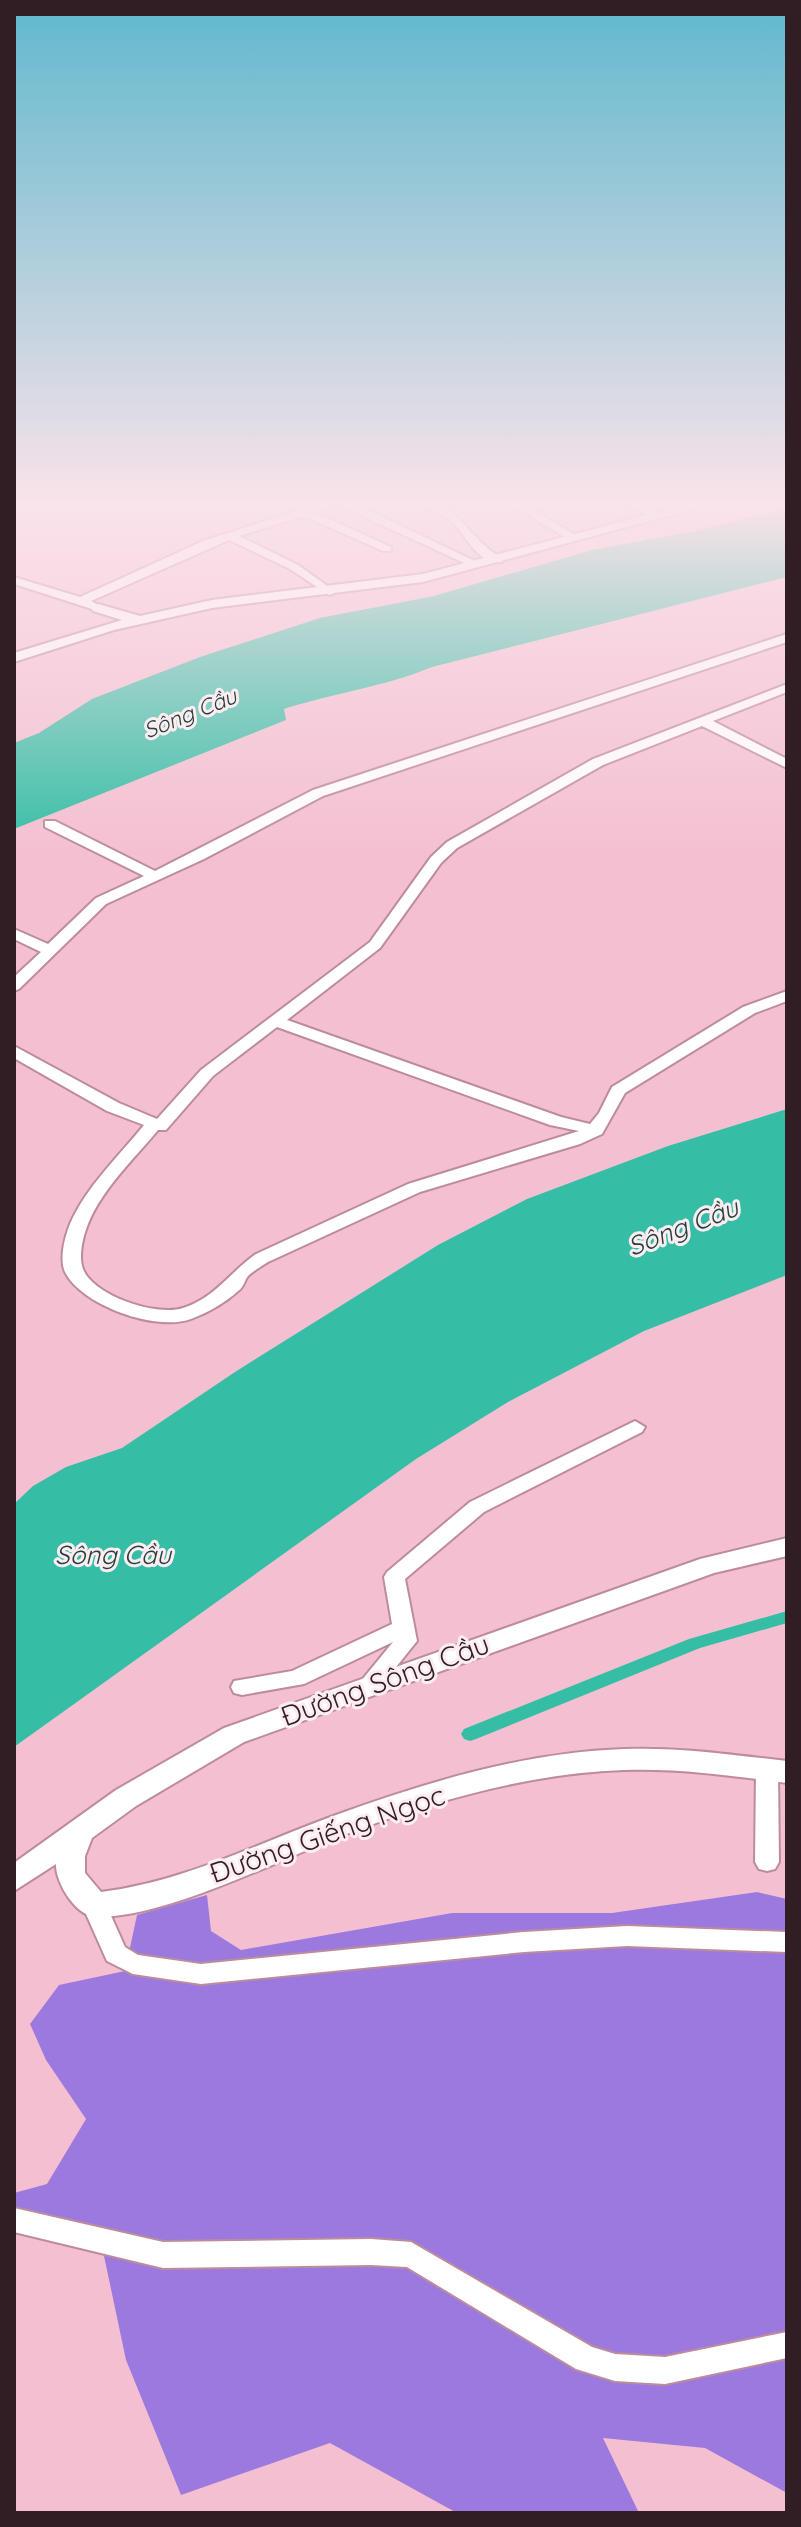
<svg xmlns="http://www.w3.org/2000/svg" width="801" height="2527" font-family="Quicksand,sans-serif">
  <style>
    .forest { fill: #9c79de }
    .water { fill: #35bea5 }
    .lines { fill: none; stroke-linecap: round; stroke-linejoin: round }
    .canal { fill: #35bea5; fill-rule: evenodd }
    .minor-casing { stroke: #bd8c9c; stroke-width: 4 }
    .major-casing { stroke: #bd8c9c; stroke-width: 4 }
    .minor { fill: #fff; fill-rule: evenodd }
    .major { fill: #fff; fill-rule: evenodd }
    .labels { text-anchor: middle; stroke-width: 6; stroke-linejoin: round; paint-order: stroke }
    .far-water-label { font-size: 22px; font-style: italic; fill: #25413a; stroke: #fdedf2 }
    .water-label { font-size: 26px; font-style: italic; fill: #25413a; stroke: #fdedf2 }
    .near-street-label { font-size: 28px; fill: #311e24; stroke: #fdedf2 }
  </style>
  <rect width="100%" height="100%" fill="#f4c0d1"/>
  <!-- forest -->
  <path class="forest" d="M757,1892l30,7v594l-82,-45 -102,-10 36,75h-182l-127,-70 -149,52 -55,-135 -26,-123 -86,-31v-13l33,-9 39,-65 -40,-59 -16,-36 29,-39 66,-14 12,-56 70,-20 4,36 30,19 211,-37h160z"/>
  <!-- water -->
  <path class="water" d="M787,508v69l-355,90c-48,20 -99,26 -148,42l2,11 -272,109v-86l25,-10 53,-34 108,-42 120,-39 114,-22 158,-46 103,-19z
    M787,1109v166l-143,56 -136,71 -92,57 -402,288v-243l19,-18 33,-19 56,-19 113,-76 203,-127 89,-46 141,-53z"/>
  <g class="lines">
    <!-- canal -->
    <path class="canal" d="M787,1611v12l-87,25 -224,91 -6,2 -6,-2 -3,-5 3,-5 225,-90z"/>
    <defs>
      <path id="minor" d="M330,500h17l136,65 -10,2 -135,-62 -24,7 77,35v4h-8l-79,-35 -65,20 59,29 35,25v4l-4,1 -39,-26 -61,-29 -138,61 7,4 -6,4 -78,-25v-7l66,20 123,-56z
        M420,500c36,0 51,42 82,58v4c-27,2 -35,-28 -53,-43 -8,-6 -20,-10 -29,-15z
        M503,500h13l64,38 -10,2z
        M618,500h15l30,16 -9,2z
        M787,634v8l-464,154 -119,63 -98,45 -87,85 -5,2v-14l27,-25 -27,-13v-10l34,15 48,-46 48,-22 -99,-49v-6h10l100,50 158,-81z
        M787,684v8l-74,29 74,38v9l-85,-42 -99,39 -146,83 -16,15 -61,85 -93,72 274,97 29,7 9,-11 13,-26 131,-80 44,-16v10l-32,12 -130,80 -23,41 -22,10 -160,48 -152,70c-6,4 -15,9 -20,14 -4,5 -4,11 -10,15 -13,12 -31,22 -47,28 -35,13 -110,-14 -126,-47 -6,-13 0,-36 5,-48 16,-37 49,-68 74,-99l-37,-14 -93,-53v-12l105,57 38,16 44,-49 169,-128 61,-85 16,-15 146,-83zM277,1027l273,98 29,6 -171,53 -152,70c-26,18 -41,44 -73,54 -26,9 -94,-13 -101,-42 -3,-12 1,-30 6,-42 14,-35 46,-65 70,-94h8l47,-54z
        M635,1421l10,6 -3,5 -158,80 -79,67 12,62 -41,51 -8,2 -8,-2 -3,-6 36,-44 -89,42 -62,11 -8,-2 -3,-6 3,-6 58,-10 100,-47 -8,-47 3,-5 83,-70z
        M767,1761l8,3 3,6 1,92 -4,7 -8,2 -8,-2 -4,-7 1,-92 3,-6z
        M94,1895l9,3 22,49 13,8 63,9 323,-32 103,-6 160,6v20l-160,-6 -103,6 -323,32 -68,-10 -26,-13 -25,-56 3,-7z
        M14,2208l149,34 208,-3 40,3 181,105 23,7 50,3 122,-25v26l-122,26 -50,-3 -39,-12 -169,-102 -36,-2 -208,3 -149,-36z"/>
      <path id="major" d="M704,500h23l-304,82 -211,26 -98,22 -100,32v-9l108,-33 -29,-9 -2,-3 7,-4 42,12 72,-16 211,-26z
        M787,1538v18l-73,17 -470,169 -108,64 -44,32 -7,18v17l16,19c83,-10 157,-49 235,-77 91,-33 190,-63 288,-66 55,-2 109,6 163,12v22c-54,-7 -108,-15 -163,-13 -91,3 -185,29 -270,61 -70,26 -184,86 -257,86 -21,0 -42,-35 -41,-53l-42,27v-28l102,-73 108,-62 476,-169z"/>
    </defs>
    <!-- minor casing -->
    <use href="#minor" class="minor-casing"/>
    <!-- major casing -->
    <use href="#major" class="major-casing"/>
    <!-- minor -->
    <use href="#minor" class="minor"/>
    <!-- major -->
    <use href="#major" class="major"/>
  </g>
  <!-- sky -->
  <linearGradient id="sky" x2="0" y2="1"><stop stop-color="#60b8cd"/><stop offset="0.59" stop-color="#fae3ea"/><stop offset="1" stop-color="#fae3ea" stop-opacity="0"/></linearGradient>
  <rect width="801" height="854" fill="url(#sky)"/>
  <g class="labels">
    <!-- far-water labels -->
    <g class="far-water-label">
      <text transform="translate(190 713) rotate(-22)" y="8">Sông Cầu</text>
    </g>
    <!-- water labels -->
    <g class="water-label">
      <text transform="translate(683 1227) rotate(-21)" y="9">Sông Cầu</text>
      <text x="113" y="1564">Sông Cầu</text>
    </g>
    <!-- near-street labels -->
    <g class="near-street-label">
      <text transform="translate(385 1680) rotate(-20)" y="10">Đường Sông Cầu</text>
      <text transform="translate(327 1834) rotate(-19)" y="10">Đường Giếng Ngọc</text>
    </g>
  </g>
  <!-- border -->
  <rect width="801" height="2527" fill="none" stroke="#311e24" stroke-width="32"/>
</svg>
